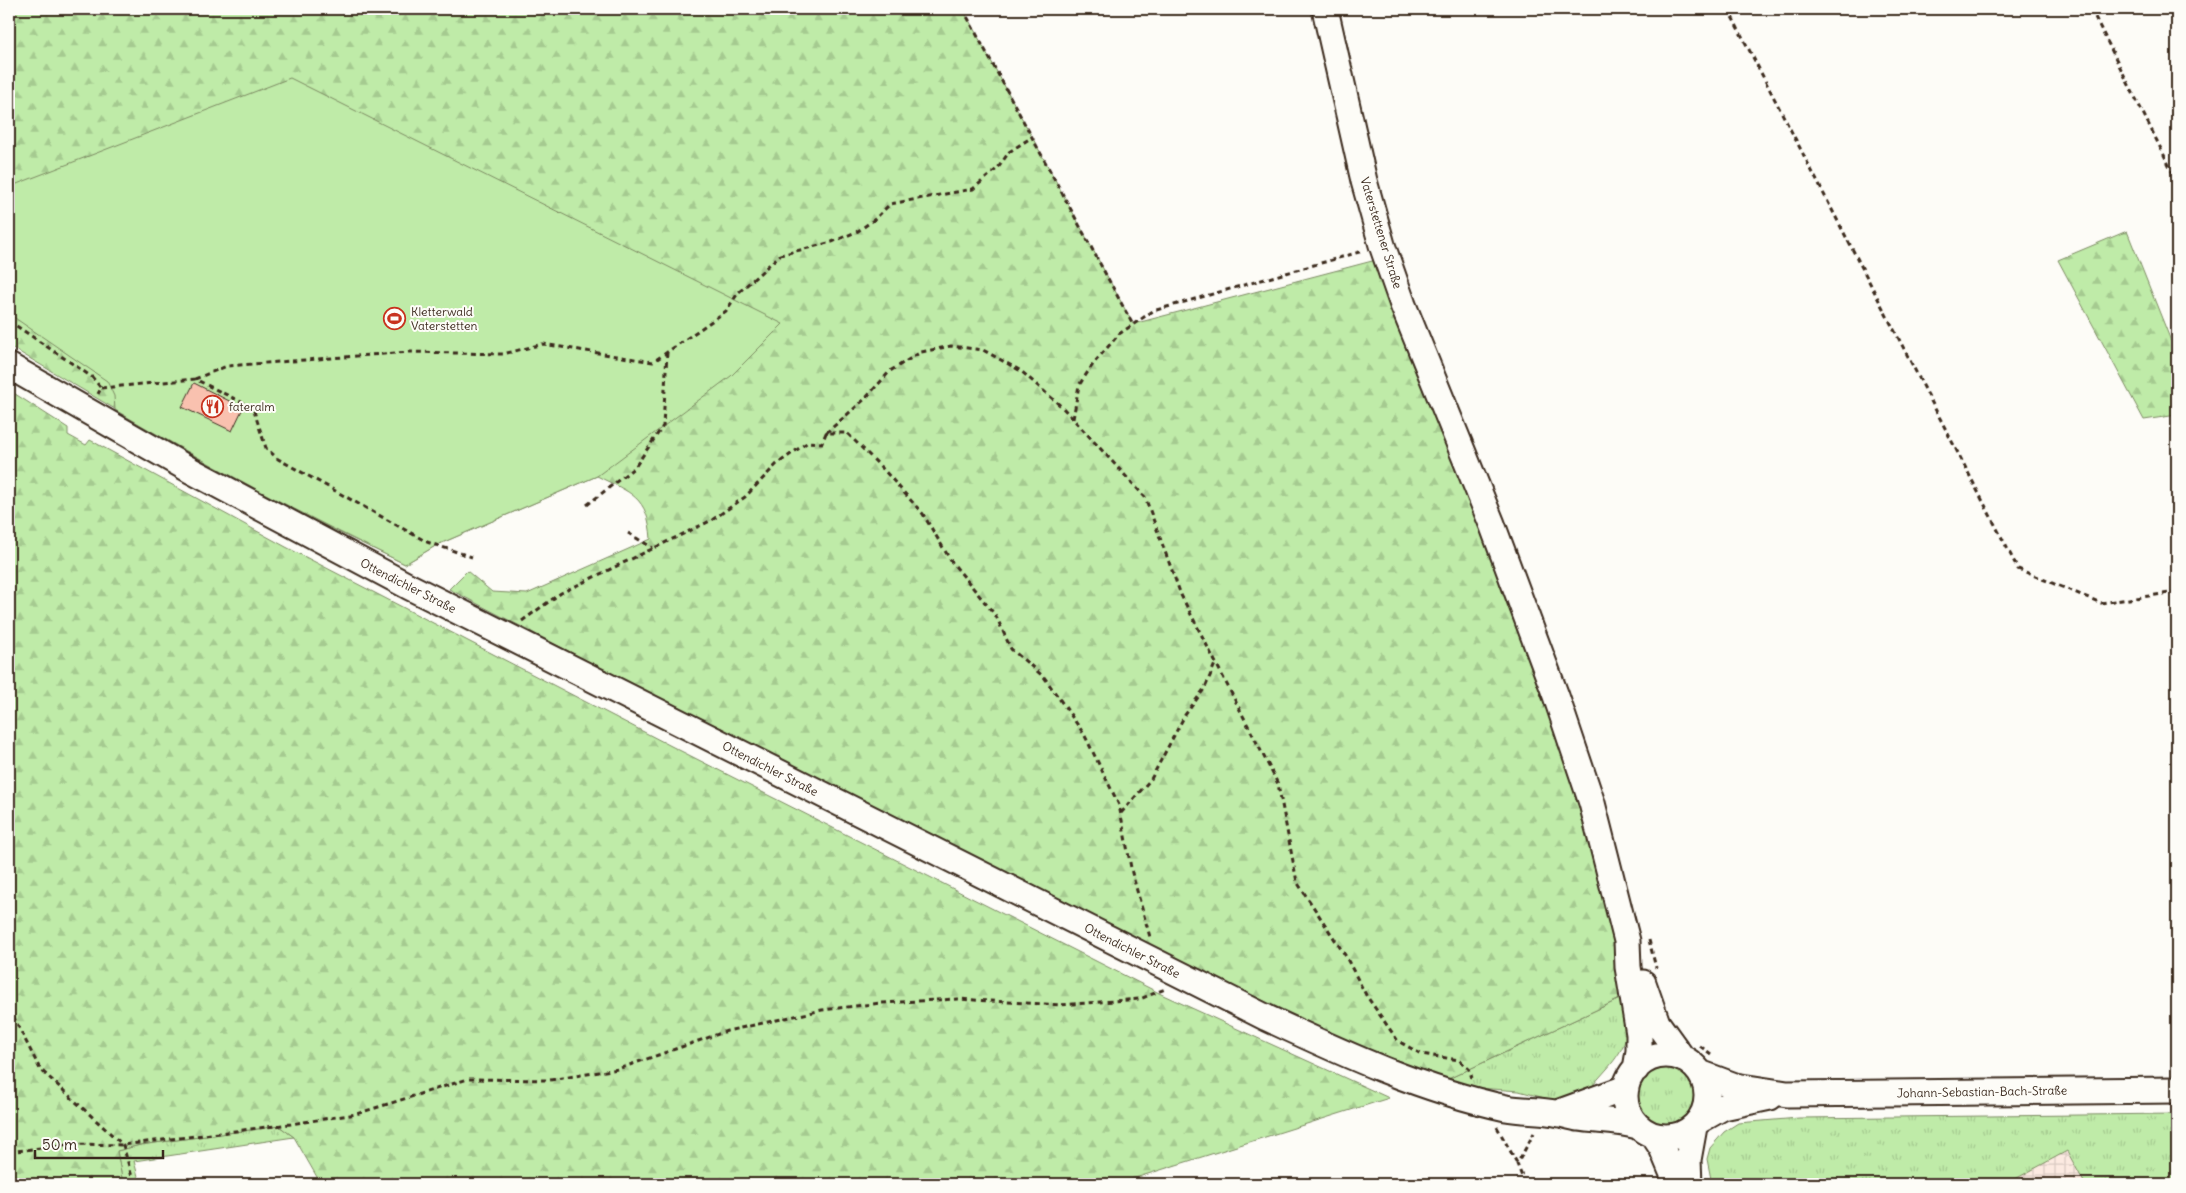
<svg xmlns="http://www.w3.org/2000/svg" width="2186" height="1193" font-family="Delius,sans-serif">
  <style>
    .industrial { fill: url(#industrial-grid) }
    .grass { fill: url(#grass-tufts); stroke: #7d8a63 }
    .forest { fill: url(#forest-firs); stroke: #7d8a63 }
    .pitch { fill: #bfeba8; stroke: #7d8a63 }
    .building { fill: #f9c1af; stroke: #3b2a1e }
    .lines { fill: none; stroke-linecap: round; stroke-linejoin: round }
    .tertiary-casing { stroke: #3b2a1e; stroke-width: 29 }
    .path { stroke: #3b2a1e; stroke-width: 3; stroke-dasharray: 5 4; stroke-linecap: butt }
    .tertiary { stroke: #fdfcf7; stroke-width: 25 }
    .labels { text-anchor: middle; stroke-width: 4; stroke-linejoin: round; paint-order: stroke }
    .street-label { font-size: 12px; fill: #3b2a1e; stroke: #fdfcf7 }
    .poi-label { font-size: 12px; fill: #3b2a1e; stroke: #fdfcf7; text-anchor: start }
  </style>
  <defs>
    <pattern id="industrial-grid" width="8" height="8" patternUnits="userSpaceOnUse" patternTransform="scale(1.25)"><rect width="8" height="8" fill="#fceae1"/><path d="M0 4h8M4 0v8" fill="none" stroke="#d9c9c1"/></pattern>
    <pattern id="grass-tufts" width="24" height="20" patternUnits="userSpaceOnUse" patternTransform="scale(1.25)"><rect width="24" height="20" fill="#bfeba8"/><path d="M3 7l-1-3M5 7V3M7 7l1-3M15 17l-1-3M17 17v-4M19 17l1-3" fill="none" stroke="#a5ca90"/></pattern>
    <pattern id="forest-firs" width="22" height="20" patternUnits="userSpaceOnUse" patternTransform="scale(1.25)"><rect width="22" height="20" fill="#bfeba8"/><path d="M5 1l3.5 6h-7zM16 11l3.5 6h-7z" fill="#a5ca90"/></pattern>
  </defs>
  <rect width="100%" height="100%" fill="#fdfcf7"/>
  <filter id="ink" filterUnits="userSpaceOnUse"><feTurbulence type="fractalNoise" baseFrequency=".02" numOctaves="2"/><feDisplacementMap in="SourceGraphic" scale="10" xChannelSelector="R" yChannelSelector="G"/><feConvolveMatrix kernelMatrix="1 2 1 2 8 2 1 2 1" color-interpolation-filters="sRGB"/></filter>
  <g filter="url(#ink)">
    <!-- industrial -->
    <path class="industrial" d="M2067,1151l18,33h-79z"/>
    <!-- grass -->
    <path class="grass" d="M1624,997c1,11 4,24 3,35 -3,22 -21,37 -34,53v9l-23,6h-18l-33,-9 -54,-4 -17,-8z
      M1636 1096a31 31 0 1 1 62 0a31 31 0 1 1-62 0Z
      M2177,1114v70h-92l-18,-33 -61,33h-294l-5,-25 3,-11 14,-16 14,-9 61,-5z
      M279,1126l15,11 -160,24 6,23h-17l-6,-33 23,-6z"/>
    <!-- forest -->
    <path class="forest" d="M9,9h954l170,315 243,-64 108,268 100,282 26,110 14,77 -176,82 -77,-27 -101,-45 -577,-291 -244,-127 18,-18 25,21 35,2 124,-55c-3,-43 -20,-46 -54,-63l-160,69 -32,19 -104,-50 -107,-58 -185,-110z
      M2127,231l50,125v59l-33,5 -86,-160z
      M9,390l59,38v7l18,10 4,-5 196,107 387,200 490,248 226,103 -273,86h-262l-58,-4 -17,4h-458l-27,-47 -15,-11 -139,19 -23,6 6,33h-114z"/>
    <!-- pitch -->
    <path class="pitch" d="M290,78l493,246 -52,52 -134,100 -160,69 -32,19c-100,-48 -195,-98 -290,-154l-1,-14 -7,-15 -98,-67v-127z"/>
    <!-- building -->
    <path class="building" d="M194,383l49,25 -11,23 -50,-24z"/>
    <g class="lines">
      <defs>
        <path id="tertiary" d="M1325,9l39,172 18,64 21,60 89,219 64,172 36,107 35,138 1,26 11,67v17l-3,18
          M9,366l181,104 218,116 859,432c77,36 155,72 239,90 16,3 33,2 49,5 8,1 15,4 23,5 20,3 39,2 60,8
          M1643,983l14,40 26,36
          M1625 1096a41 41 0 1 1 82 0a41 41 0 1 1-82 0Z
          M1700,1073l35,13 52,8 390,-4
          M1560,1112l66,-24
          M1700,1120l23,-13 47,-10
          M1654,1136l8,12 15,36
          M1689,1184l-1,-24 6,-33"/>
      </defs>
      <!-- tertiary casing -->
      <use href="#tertiary" class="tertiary-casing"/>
      <!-- path -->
      <path class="path" d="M963,9l170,316
        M1728,9l290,560 83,34 76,-11
        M2091,9l86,172
        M9,321l83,56 9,11 -3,6
        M195,379l32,-13 182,-14 94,2 40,-10 110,18 73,-51 12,-18 42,-38 52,-13 26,-11 17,-12 15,-15 83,-15 25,-21 11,-16 23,-15
        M101,388l94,-9 58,29 13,40 12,11 149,83 45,15
        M1073,419l6,-34 15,-22 25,-29 34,-23 210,-60
        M826,433l39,-34 25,-28 31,-19 30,-6 32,4 38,21 41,36 83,90 36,98 97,189 19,98 48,73 21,40 32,46 23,13 38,6 10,9 3,9
        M587,505l48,-38 28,-41 4,-74
        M628,533l25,15
        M522,621l39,-28 151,-73 33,-23 32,-33 31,-22 14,1 4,-10h21l37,37 39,44 28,47 45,55 15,33 33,28 40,57 35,71 13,68 18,64
        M1121,813l30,-34 34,-64 20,-27 10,-24
        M1649,940l7,28
        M9,1008l31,61 83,76 11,39
        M1700,1046l11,8
        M1497,1127l20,36
        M9,1152l62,-8 52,1 168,-21 65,-10 112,-35 82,1 68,-11 109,-38 95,-21 59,-7 76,-4 103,6 80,-6 25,-10
        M1525,1184l-8,-20 17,-31"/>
      <!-- tertiary -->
      <use href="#tertiary" class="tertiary"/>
    </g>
  </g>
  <!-- icons -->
  <defs>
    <symbol id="stadium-ring" viewBox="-11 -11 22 22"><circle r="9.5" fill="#fdfcf7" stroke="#c8321e" stroke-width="1.5"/><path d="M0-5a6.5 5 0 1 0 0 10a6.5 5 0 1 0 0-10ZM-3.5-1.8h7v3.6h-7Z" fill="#c8321e"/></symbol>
    <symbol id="restaurant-ring" viewBox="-11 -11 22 22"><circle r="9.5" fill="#fdfcf7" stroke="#c8321e" stroke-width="1.5"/><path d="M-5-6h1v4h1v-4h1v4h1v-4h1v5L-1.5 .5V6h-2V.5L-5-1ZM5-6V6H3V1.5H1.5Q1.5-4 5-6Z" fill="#c8321e"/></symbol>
  </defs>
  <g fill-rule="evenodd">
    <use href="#stadium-ring" x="382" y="306" width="25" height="25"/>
    <use href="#restaurant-ring" x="200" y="394" width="25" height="25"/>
  </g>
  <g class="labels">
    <!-- street labels -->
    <g class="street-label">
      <text transform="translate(1381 233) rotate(73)" y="4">Vaterstettener Straße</text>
      <text transform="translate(408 586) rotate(27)" y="4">Ottendichler Straße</text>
      <text transform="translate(770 769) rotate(27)" y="4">Ottendichler Straße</text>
      <text transform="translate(1132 951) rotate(27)" y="4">Ottendichler Straße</text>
      <text transform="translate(1982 1092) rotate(-1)" y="4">Johann-Sebastian-Bach-Straße</text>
    </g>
    <!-- poi labels -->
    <g class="poi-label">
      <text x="411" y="316">Kletterwald<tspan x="411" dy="14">Vaterstetten</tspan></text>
      <text x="229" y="411">fateralm</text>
    </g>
  </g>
  <!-- margin -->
  <rect width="2186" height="1193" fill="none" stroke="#fdfcf7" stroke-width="30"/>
  <rect x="15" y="15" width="2156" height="1163" fill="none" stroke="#3b2a1e" stroke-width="2" filter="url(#ink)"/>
  <!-- scale -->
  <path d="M35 1150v8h128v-8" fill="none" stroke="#3b2a1e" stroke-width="2.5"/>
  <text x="42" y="1150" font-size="15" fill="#3b2a1e" stroke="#fdfcf7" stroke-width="4" paint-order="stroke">50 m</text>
</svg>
